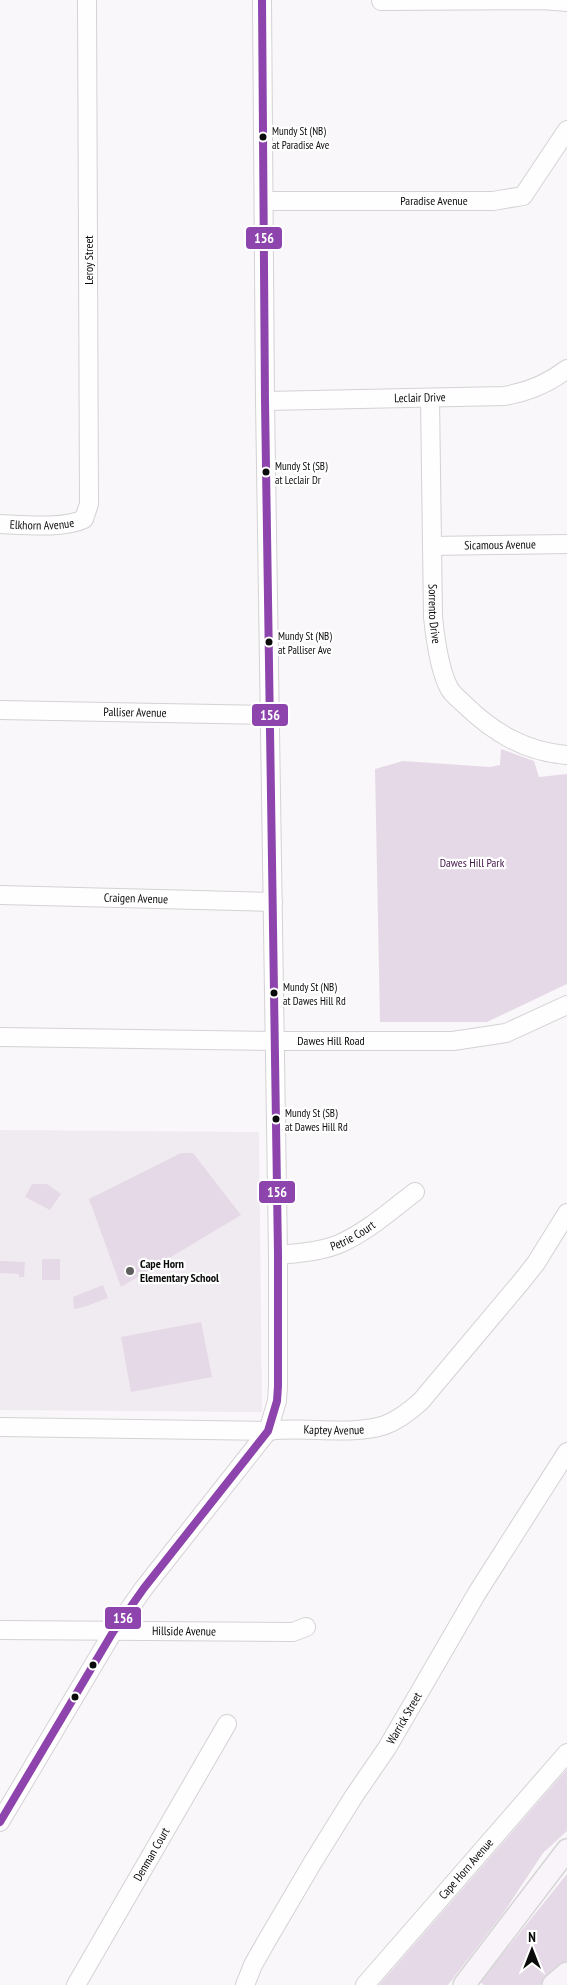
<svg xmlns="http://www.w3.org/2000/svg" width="567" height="1985" font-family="'PT Sans Narrow',sans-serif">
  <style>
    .built { fill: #f0eaf1 }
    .green { fill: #e6d9e7 }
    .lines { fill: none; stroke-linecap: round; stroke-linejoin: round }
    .minor-casing { stroke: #d4d2d4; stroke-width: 20 }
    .major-casing { stroke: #d6d5d6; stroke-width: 24 }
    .minor { stroke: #fefefe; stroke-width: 18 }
    .major { stroke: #f9f4f9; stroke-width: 21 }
    .bus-1-casing { stroke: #fff; stroke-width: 11 }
    .bus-1 { stroke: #8e44ad; stroke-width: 8 }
    .bus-dot { fill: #0c0b0c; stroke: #fff; stroke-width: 2 }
    .poi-dot { fill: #5f5e5f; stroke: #fff; stroke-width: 2 }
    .labels { text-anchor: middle; stroke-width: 4.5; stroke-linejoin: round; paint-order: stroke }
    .bus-label { font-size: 11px; fill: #0c0b0c; stroke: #fff; text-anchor: start }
    .street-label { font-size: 12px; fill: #0c0b0c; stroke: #fff }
    .park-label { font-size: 12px; fill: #46194c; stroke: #fff }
    .poi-label { font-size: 12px; font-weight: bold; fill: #0c0b0c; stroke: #fff; text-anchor: start }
    .line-badge { stroke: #fff; stroke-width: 2 }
    .badge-label { font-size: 14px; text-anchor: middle; font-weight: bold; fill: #fff }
  </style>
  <rect width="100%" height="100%" fill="#f9f7f9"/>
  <!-- built -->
  <path class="built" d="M0,1130l259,2 3,280 -262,-2z"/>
  <!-- green -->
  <path class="green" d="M501,749l33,12 5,16 28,-3v210l-80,38h-107l-5,-253 28,-8 87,6 10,-2z
    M181,1153h12l48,62 -120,72 -32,-88z
    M32,1184h15l14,10 -11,16 -25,-13z
    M42,1259h18v21h-18z
    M0,1261l25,1 -1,15h-5v-3l-19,-1z
    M103,1285l5,13c-12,4 -21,9 -34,11l-1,-12z
    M201,1322l11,55 -81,15 -10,-55z
    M567,1769v62l-24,22 -41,62 -54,70h-69z
    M567,1874v88l-27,23h-56l-4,-3z"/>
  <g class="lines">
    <defs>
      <g id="minor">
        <path d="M381,1l161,-1 25,2"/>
        <path id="s1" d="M264,201h229l30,-5 44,-66"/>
        <path id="s2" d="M430,398l3,219c2,19 7,54 16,71 3,6 11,12 16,17 29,28 61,47 102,50"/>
        <path id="s3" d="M265,401l239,-5c24,-4 45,-13 63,-27"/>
        <path id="s4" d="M0,524c23,1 64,5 84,-5l5,-15 -2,-504"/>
        <path id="s5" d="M432,546l135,-2"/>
        <path id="s6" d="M0,710l271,5"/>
        <path id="s7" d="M0,895l273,7"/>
        <path id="s8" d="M0,1037l275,4h178l53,-8 61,-28"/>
        <path id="s9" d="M278,1255c20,-2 41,-3 61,-11 28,-12 52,-34 76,-52"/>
        <path id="s10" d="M0,1427l268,4c35,-5 86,5 117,-6 14,-5 25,-14 36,-24l100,-119 15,-19 31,-50"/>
        <path id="s11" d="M0,1630l293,2 13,-5"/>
        <path d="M0,1822l113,-190 31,-44 124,-157 9,-30 1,-15v-131l-13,-854 -3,-401"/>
        <path id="s12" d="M76,1985l151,-261"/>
        <path id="s13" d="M245,1985l8,-20 13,-23 47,-80 41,-66 33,-48 90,-155 90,-141"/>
        <path id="s14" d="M365,1985l202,-232"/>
      </g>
      <path id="major" d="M464,1985l103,-135
        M553,1985l14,-12"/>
    </defs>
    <!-- minor casing -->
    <use href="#minor" class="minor-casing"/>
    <!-- major casing -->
    <use href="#major" class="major-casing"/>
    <!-- minor -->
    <use href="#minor" class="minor"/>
    <!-- major -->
    <use href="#major" class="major"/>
    <defs>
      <path id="bus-1" d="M0,1822l113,-190 31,-44 124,-157 9,-30 1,-15v-131l-13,-854 -3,-401"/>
    </defs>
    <!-- bus-1 casing -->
    <use href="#bus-1" class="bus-1-casing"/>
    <!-- bus-1 -->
    <use href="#bus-1" class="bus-1"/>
  </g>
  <!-- markers -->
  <g class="bus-dot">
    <circle cx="263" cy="137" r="4.5"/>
    <circle cx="266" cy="472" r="4.5"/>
    <circle cx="269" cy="642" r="4.5"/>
    <circle cx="274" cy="993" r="4.5"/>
    <circle cx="276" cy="1119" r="4.5"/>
    <circle cx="93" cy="1665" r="4.5"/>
    <circle cx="75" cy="1697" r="4.5"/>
  </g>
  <circle class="poi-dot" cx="130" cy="1271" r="5"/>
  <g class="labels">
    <!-- bus labels -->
    <g class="bus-label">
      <text x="272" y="135">Mundy St (NB)<tspan x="272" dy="14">at Paradise Ave</tspan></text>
      <text x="275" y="470">Mundy St (SB)<tspan x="275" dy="14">at Leclair Dr</tspan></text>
      <text x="278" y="640">Mundy St (NB)<tspan x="278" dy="14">at Palliser Ave</tspan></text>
      <text x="283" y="991">Mundy St (NB)<tspan x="283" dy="14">at Dawes Hill Rd</tspan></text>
      <text x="285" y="1117">Mundy St (SB)<tspan x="285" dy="14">at Dawes Hill Rd</tspan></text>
    </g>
    <!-- street labels -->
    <g class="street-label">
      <text dy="4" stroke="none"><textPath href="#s1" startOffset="170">Paradise Avenue</textPath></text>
      <text transform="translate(89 260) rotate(-90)" y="4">Leroy Street</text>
      <text dy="4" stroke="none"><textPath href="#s3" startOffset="155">Leclair Drive</textPath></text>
      <text dy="4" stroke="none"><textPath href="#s4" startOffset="42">Elkhorn Avenue</textPath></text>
      <text dy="4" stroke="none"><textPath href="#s5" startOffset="68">Sicamous Avenue</textPath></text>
      <text dy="4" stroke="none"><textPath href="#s2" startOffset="216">Sorrento Drive</textPath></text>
      <text dy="4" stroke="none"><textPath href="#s6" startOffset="135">Palliser Avenue</textPath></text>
      <text dy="4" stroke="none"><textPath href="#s7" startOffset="136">Craigen Avenue</textPath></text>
      <text dy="4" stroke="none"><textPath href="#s8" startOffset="331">Dawes Hill Road</textPath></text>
      <text dy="4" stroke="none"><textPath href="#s9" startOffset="78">Petrie Court</textPath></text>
      <text dy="4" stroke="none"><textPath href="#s10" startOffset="334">Kaptey Avenue</textPath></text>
      <text dy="4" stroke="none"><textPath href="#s11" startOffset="184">Hillside Avenue</textPath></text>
      <text dy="4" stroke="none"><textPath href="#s13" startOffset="311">Warrick Street</textPath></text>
      <text dy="4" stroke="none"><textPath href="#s12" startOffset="151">Denman Court</textPath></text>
      <text dy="4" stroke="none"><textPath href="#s14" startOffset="154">Cape Horn Avenue</textPath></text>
    </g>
    <!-- park labels -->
    <g class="park-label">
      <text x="472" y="867">Dawes Hill Park</text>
    </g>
    <!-- poi labels -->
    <g class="poi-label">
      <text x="140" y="1268">Cape Horn<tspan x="140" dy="14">Elementary School</tspan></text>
    </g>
  </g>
  <g class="line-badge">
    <rect x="245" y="226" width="38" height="24" rx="5" fill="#8e44ad"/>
    <rect x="251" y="703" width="38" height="24" rx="5" fill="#8e44ad"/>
    <rect x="258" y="1180" width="38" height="24" rx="5" fill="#8e44ad"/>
    <rect x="104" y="1606" width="38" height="24" rx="5" fill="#8e44ad"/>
  </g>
  <g class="badge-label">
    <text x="264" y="243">156</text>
    <text x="270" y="720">156</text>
    <text x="277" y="1197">156</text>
    <text x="123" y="1623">156</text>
  </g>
  <!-- north arrow -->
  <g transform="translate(532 1950)" stroke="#ffffff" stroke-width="4" paint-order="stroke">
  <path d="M0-4L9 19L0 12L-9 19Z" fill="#0c0b0c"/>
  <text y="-8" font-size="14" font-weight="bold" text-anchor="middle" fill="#0c0b0c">N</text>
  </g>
</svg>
